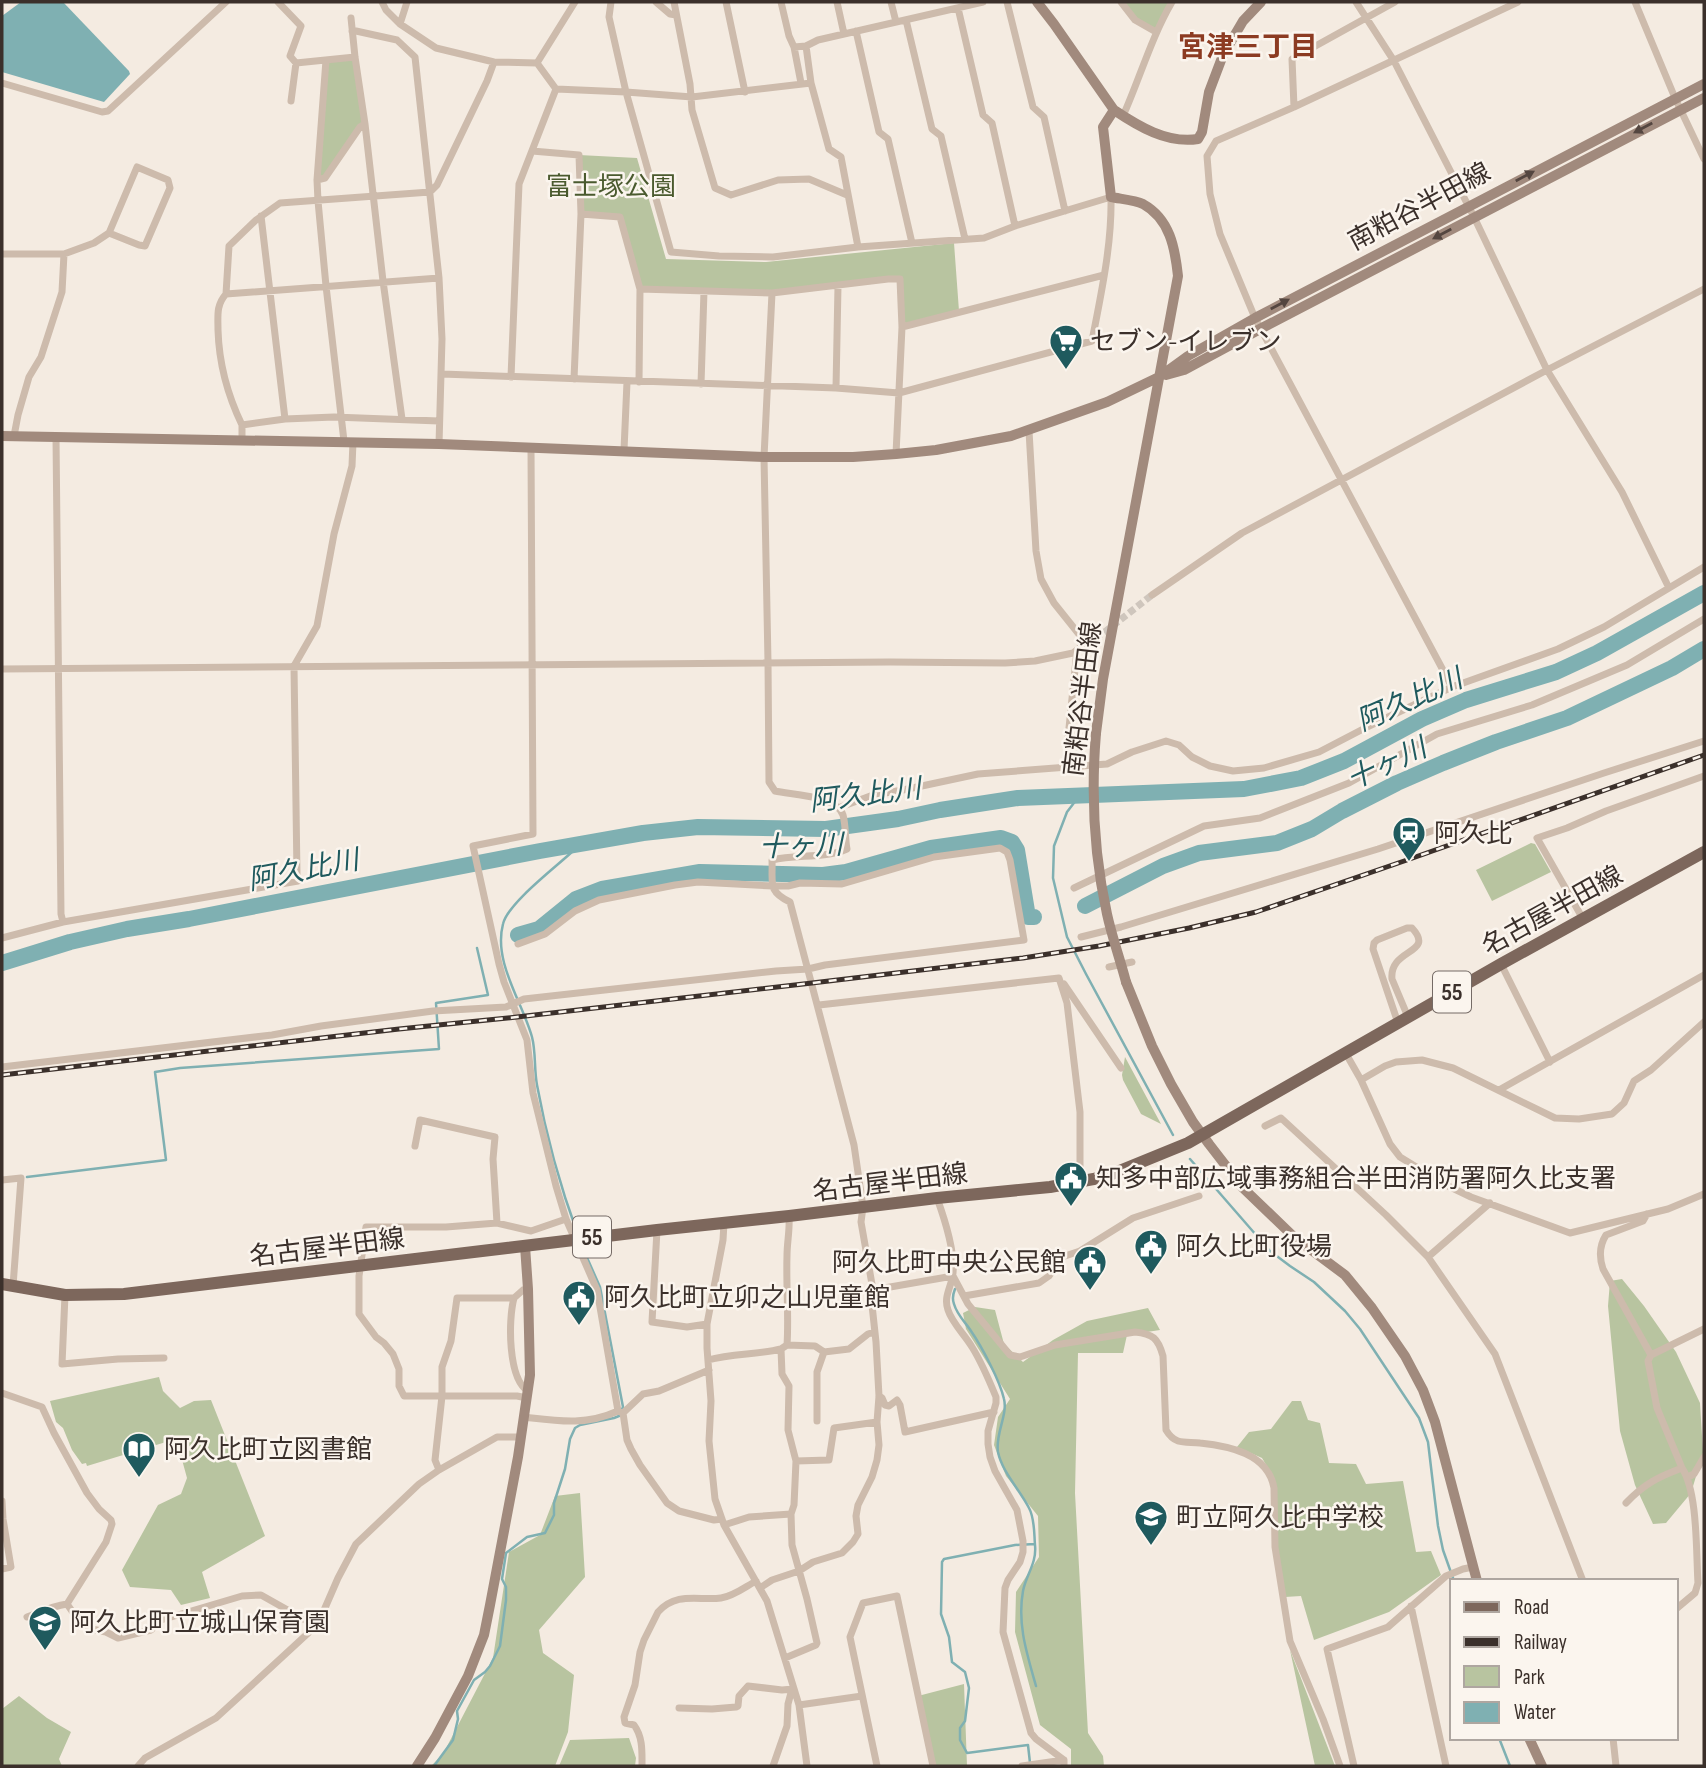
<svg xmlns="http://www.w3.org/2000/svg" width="1706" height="1768" font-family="'Sofia Sans Condensed','Noto Sans JP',sans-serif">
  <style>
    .green { fill: #b8c4a0 }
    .water { fill: #7fb0b2 }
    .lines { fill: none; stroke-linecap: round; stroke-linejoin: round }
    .stream { stroke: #7fb0b2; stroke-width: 2.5 }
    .river { stroke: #7fb0b2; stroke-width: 16 }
    .street-tunnel { stroke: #cfc6bd; stroke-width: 7; stroke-dasharray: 7 3.5; stroke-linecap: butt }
    .street { stroke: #cdbbac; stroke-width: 7 }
    .secondary { stroke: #a18a7d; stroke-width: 10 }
    .primary { stroke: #7d675c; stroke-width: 12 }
    .rail-casing { stroke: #3b302b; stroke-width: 5 }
    .rail { stroke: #fbf5ee; stroke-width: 2.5; stroke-dasharray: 8; stroke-linecap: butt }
    .secondary-bridge { stroke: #a18a7d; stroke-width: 10 }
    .oneway { fill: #544640 }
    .labels { text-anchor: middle; stroke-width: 5; stroke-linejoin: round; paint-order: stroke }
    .shield { fill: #fbf5ee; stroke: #756b66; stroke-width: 2 }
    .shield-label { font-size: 24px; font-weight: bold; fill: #3b302b }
    .park-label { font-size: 26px; fill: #4a5a2e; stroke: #fbf5ee }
    .street-label { font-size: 26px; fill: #3b302b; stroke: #fbf5ee }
    .poi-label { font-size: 26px; fill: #3b302b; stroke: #fbf5ee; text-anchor: start }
    .neighbourhood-label { font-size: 28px; font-weight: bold; fill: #8c3b22; stroke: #fbf5ee }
    .water-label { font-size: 28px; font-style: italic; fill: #1f5a5e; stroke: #fbf5ee }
  </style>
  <rect width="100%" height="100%" fill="#f4ebe1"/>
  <!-- green -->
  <path class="green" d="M1121,2h51l-16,30 -21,-12z
    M355,57l10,67 -40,54 -8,2 9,-120z
    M579,155l58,3 29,101 100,3 188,-19 5,68 -57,16 -2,-47 -128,13 -132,-4 -20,-72 -39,-3z
    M1531,843l4,1 16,28 -59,29 -16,-31z
    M1125,1057l36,67 -20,-10 -18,-34 -1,-5z
    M1622,1279l22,27 32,46 24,51 3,50 -12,40 -25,30 -13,1 -18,-39 -15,-54 -12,-125 2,-25z
    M975,1307l20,3 9,34 19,18 30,-22 34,-19 61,-13 12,22 -33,5 -4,18h-45l-3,140 13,240 15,23 1,10h-33v-17l-31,-24 -25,-93 1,-40 23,-35 -1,-41 -32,-40 -12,-31 4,-28 12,-18 -44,-70 -3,-16z
    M159,1377l4,14 17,17 14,-7 17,-1 54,136 -63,36 8,26 -29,7 -10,-15 -41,-3 -8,-17 36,-65 23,-11 6,-16 -9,-33 -12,-3 -79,24 -1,-3 -4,1 -10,-14 -9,-22 -7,-6 -6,-21z
    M1292,1401h9l7,19 12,3 9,40 27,1 10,20 37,-3 13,71 15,-1 10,24 -52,37 -75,28 -13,-44 -16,1 -8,-51 -2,-66 -13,-22 -25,-11 12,-15 22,-3z
    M580,1493l5,84 -46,53 4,23 31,22 -6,57 -13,34h-124l12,-12 50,-96 16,-106 31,-17 15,-39z
    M1290,1650l45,116h-20z
    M964,1684l3,82h-34l-15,-70z
    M19,1696l28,22 24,14 -12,27 3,7h-60v-57z
    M629,1738l7,20 -1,8h-76l11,-26z"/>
  <!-- water -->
  <path class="water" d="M21,2h42l66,69 1,3 -26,28 -102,-30v-56z"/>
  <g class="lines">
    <!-- stream -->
    <path class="stream" d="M1080,795l-13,17 -13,34 -1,32 14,59 19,37 87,161
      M576,844l-3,7c-17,16 -65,52 -70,73 -10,38 19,77 29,113 4,15 2,32 5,48 9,50 23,101 41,150
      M1190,1159l80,92 20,15 24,16 31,29 15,18 59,89 9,24 10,84 5,24 11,31
      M27,1177l139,-17 -11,-88 25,-4 259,-19 -3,-46 52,-8 -11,-47
      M955,1289c-2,5 -3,10 -1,15 3,11 12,19 17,27 11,16 29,50 33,68 4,16 -9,35 -6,53 4,20 22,38 31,56 6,11 5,26 6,37 2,18 -9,30 -12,46 -6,33 4,63 13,95
      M1499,1738l11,28
      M1030,1763l-2,-18 -61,8 -7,-13v-12l5,-7 4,-33 -4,-16 -13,-10 -3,-25 -8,-23 1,-52 2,-3 71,-14 20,-1
      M434,1766l19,-26 5,-21 -1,-8 17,-31 11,-8 5,-6 10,-20 6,-46v-13l-4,-8 4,-26 21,-16 18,-4 9,-18v-12l11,-34 5,-30 5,-11 5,-3 34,-7 5,-2 4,-9 -23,-120 -19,-43"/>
    <!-- river -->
    <path class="river" d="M1085,906l78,-40 36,-13 78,-10 35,-14 30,-18 55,-28 46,-20 53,-21 71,-24 105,-50 32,-19
      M518,935l21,-6 37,-30 26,-10 98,-17 123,3 23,-3 85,-24 70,-10 11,4 5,8 11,67h6
      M2,963l68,-21 57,-13 62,-10 351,-68 103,-18 55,-6 128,2 72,-10 42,-9 78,-12 226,-9 57,-11 43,-17 78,-42 44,-19 90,-28 41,-19 107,-60"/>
    <!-- street-tunnel -->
    <path class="street-tunnel" d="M1086,643l20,-12 46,-36"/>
    <!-- street -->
    <path class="street" d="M278,2l23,24 -11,30 6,7 59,-6
      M382,2l4,8 14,14 36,24 58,14 43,1
      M656,2l14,12 6,1
      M674,2l16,82 2,26 23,78 16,7 47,-15 31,-1 38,16
      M726,2l19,90
      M781,2l8,34 5,11 12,-1 12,-6 165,-38
      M837,2l7,32
      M891,2l5,20
      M1007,2l26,105 11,10 21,94
      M1121,2l14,18 21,12
      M1356,2l38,59 80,156 73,153 75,122 47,96
      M1635,2l40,96 29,61
      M958,8l25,107 9,8 23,103
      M906,20l26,109 9,7 24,103
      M400,24l7,-22
      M352,31h4l41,9 18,17 24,221 3,61 -3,105
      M856,31l23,101 9,7 24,104
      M806,46l5,37 18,66 12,8 17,90
      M794,47l7,36
      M326,60l-9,120 1,21 8,85 18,155
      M537,63l38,-61
      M537,63l19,26
      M2,83l100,29 6,-1 118,-109
      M556,89l70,3 66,5 119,-14
      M291,101l5,-38
      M1294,107l-2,-48 103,-57
      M1123,116c17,-38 28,-78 49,-114
      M365,124l18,157 19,138
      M532,151l47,4 2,59 -7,165
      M317,180l8,-2 35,-51 5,-3 -10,-67 -4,-39
      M581,214l39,3 20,72 -1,93
      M261,216l24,203
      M2,254h62l30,-11 15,-10 30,12 6,1 25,-58 -2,-8 -31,-13 -28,66
      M640,289l132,4 116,-14h12l2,48 -6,127
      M226,294l213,-16
      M902,327l202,-52
      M442,374l394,14 63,5 193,-52c9,-47 20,-96 19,-144l-96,29 -31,12 -126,9 -85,10 -54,-1 -48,-4 -45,-160 -17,-75 2,-15
      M511,377l8,-193 37,-95
      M701,384l3,-93
      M836,388l2,-102
      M242,425c-15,-31 -23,-61 -24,-95 0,-14 -2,-25 8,-36l3,-48 27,-26 24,-17 150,-11 7,-7 50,-104 7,-19
      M14,436l4,-21 11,-38 12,-20 21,-65 2,-38
      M56,437l5,477 2,8
      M242,441v-16l43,-6 49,-2 105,4
      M531,447l2,387 -60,12 26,118 5,18 23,58 6,53 23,93 10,33 31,71 21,121 5,2
      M624,450l3,-68
      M1152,595l90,-62 305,-163 157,-81
      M2,669l888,-7 115,1 30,-2 38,-8 13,-10 -32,-40 -13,-24 -5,-28 -7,-120
      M1452,687l-197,-369 -35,-84 -10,-40 -3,-38 9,-15 78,-34 224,-105
      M1065,767l12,-117
      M838,808l35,-13 30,-5 75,-16 129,-10 25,-12 34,-11 13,4 13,12 18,9 23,5 31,-3 55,-16 48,-25 85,-40 106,-38 46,-22 100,-60
      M1074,888l130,-62 56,-8 89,-35 88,-49 95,-29 95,-40 77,-46
      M1583,919l-46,-81 30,-10 39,-17 98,-35
      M1081,937l40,-10 257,-78 226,-76 100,-32
      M2,938l61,-16 235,-41 -1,-6 -3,-209 23,-40 17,-92 18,-68 1,-24
      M1501,964l49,98
      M1109,967l23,-5
      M1064,984l57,84
      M819,1005l240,-27 8,25 13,109v70
      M1398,1023l-25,-74 1,-6 3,-3 30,-12h5c24,26 -23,20 -20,51l16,38
      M1345,1052l16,28 29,64 10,13 44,27 27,13 99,36 98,-24 36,-15
      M2,1067l270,-32 49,-9 112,-15 73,-4 18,-8 252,-28 32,-2 17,-4 199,-25 -14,-80 -3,-8 -7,-4 -66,9 -92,27 -42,-1 -12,3h-15l-75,-4 -23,3 -76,15 -24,11 -30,23 -27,10
      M1361,1080l24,-14 11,-4 26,-2 31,8 102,50 24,1 33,-5 12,-11 10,-22 17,-11 53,-48
      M1499,1090l205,-115
      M1265,1126l16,-8 105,97 42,42 67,97 88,227
      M415,1146l5,-26 75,17 -2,22 4,64
      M2,1180l19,-2 -8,108
      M937,1198c8,22 18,52 16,75 -1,13 -10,23 -5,37 4,13 17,25 24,37 10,16 17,33 24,50v6l-8,28v13l2,13 5,14 22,39 6,31v11l-3,10 -12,18 -3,8 -2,44 28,101 5,6 28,21v6
      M1647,1214l-4,7 -37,14c-7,11 -7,22 -3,34l48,86 -3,6 9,47 25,60c16,24 14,85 16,115l-3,10 -19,16
      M724,1223l-1,17 -16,84v24l4,53 -2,40 6,58 9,26 43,76 32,104 8,61
      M657,1230l-5,92 35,5 20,-3
      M1428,1257l62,-54
      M953,1276l15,28 42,51 10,2 35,-12 80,-13c18,2 23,6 28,24l3,74c3,5 6,9 12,11 6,2 15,1 22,2 28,3 68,10 74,45l1,59 15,94 33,78 17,47
      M873,1290l80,-14
      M65,1295l-3,69 56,-5 46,-1
      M964,1296l75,-13 10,-7 13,-19 18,-6 53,-33 66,-22
      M514,1298c-6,22 -6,81 14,93
      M787,1345l28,1 9,6
      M781,1349l6,-4c2,-30 -1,-59 0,-89 0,-14 3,-26 2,-40
      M1651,1355l53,-26
      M708,1360c24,-7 49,-5 73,-11l1,25 7,12 -1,44 8,31 -2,44 -3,9 -42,3 -25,8
      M709,1370l-50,21 -16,3 -20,19 4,27 4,9 9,16 27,38 12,8 35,9 8,-1
      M2,1393l40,14 12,26 33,60 12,16 12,11 1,4 -6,18 -39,62 14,20 6,4 19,4 12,6 33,-8 10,-10 81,-24 19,-1 55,31
      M879,1396l3,2 3,7 4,1 8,-6 3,5 5,27 89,-20
      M527,1398l-10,-2h-113l-5,-10v-17l-6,-15 -9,-11 -8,-6 -17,-23v-38l7,-49h80l51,-4 34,8 35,-12
      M523,1417c35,4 62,9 95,-6
      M817,1421v-49l7,-20 25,-3 19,-15 6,-2
      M796,1461l33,-1 5,-32 43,-6
      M439,1470l-4,-10 7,-64v-29l9,-26 6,-43h57l9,-8 5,-1
      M1688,1477l6,-3 10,-17
      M2,1501l1,18 8,48 -9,2
      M1626,1503c18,-19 32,-26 56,-35
      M760,1588l12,-8 27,-9 14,-9 29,-9 11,-11 5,-8 -2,-18 2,-11 14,-28 5,-17 2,-15 -2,-23 2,-26 -3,-54 -4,-37 1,-15 -12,-68 2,-15 -9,-62 -64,-243c-23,-11 -17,-19 -18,-42 25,-6 52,-1 75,-11 -2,-10 -1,-23 -4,-34 -7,-20 -51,-20 -68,-24l-6,-9 -1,-120 -4,-205 8,-164
      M1411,1606l35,160
      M27,1617c13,-5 25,-11 40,-13
      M785,1658l31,-13 1,-2 -10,-44 -15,-54 -1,-31
      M799,1705l63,-9
      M679,1708l33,1 24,-2 2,-1 1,-10 9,-10 34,4 11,-1
      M1613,1738l3,28
      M138,1766l7,-8 71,-40 102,-94 20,-46 18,-34 63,-60 20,-14 58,-33h23
      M642,1766c0,-14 1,-29 -8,-41l-9,-2 -1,-6 11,-32 5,-33 4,-12 14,-28c19,-21 41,-11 63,-14 13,-2 24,-11 35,-17
      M773,1766l14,-40 1,-22 4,-15
      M877,1766l-27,-129 13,-34 34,-7 36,170
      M1022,1766l42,-6
      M1354,1766l-27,-117 61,-22 58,-51 17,-7 10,-2"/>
    <!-- secondary -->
    <path class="secondary" d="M1037,2l17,22 60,86 -11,17 8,70c10,2 24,3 32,7 27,15 32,44 35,72l-75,403 -7,54
      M1114,110c24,16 53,34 84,29l4,-7 7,-40 14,-37 20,-34 18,-19
      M1166,375l18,-5 76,-41 444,-231
      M2,436l437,8 325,13h89l43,-3 40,-4 75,-14 96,-34 52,-25 29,-21 67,-38 449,-234
      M1126,982l26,64 19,38 22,38 16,22 34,44 51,49 51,38 27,33 33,48 18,34 12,32 42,159
      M1529,1738l13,28
      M417,1766l18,-28 33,-62 16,-41 6,-30 28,-148 12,-82 -2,-86 -3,-43"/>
    <!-- primary -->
    <path class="primary" d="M2,1284l63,11 59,-1 533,-64 132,-14 148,-18 113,-11 49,-9 13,-4 76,-31 313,-179 203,-112"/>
    <defs>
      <path id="rail" d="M2,1075l397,-46 118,-12 295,-34 211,-25 76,-12 90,-18 67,-16 151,-52 297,-105"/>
    </defs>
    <!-- rail casing -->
    <use href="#rail" class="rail-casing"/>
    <!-- rail -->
    <use href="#rail" class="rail"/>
    <!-- secondary-bridge -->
    <path class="secondary-bridge" d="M1096,733c-5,60 -2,122 11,181 5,23 13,45 19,68"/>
  </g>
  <!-- one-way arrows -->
  <defs><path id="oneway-solid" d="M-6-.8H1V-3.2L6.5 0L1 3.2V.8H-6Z" transform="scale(1.75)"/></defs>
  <g class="oneway">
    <use href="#oneway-solid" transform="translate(1643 128) rotate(152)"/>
    <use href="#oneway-solid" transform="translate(1525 176) rotate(-28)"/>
    <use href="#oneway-solid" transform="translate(1442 234) rotate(152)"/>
    <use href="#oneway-solid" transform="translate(1280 304) rotate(-28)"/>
  </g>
  <!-- icons -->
  <defs>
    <symbol id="supermarket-pin" viewBox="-11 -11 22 30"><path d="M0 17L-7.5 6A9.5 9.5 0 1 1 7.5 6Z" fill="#1f5a5e" stroke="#fbf5ee"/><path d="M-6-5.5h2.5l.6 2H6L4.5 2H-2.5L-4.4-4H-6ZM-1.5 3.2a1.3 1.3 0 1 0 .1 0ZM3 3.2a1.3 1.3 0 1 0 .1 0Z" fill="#fff"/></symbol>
    <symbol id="station-pin" viewBox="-11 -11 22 30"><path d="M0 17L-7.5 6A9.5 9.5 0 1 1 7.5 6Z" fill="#1f5a5e" stroke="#fbf5ee"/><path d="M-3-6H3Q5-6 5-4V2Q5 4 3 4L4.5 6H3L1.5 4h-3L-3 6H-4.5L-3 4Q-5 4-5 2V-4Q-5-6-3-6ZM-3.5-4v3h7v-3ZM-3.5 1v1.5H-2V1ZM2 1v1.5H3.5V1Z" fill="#fff"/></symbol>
    <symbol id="civic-pin" viewBox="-11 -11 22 30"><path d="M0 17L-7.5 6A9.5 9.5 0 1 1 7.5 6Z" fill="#1f5a5e" stroke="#fbf5ee"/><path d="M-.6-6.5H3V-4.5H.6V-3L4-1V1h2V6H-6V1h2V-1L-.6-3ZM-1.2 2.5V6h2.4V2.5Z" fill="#fff"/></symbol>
    <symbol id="library-pin" viewBox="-11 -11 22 30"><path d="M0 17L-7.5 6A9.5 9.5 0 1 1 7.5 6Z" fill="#1f5a5e" stroke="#fbf5ee"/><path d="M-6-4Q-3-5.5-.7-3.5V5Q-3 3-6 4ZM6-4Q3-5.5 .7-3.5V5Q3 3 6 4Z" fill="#fff"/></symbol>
    <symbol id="school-pin" viewBox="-11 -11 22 30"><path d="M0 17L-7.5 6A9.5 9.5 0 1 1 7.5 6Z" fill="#1f5a5e" stroke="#fbf5ee"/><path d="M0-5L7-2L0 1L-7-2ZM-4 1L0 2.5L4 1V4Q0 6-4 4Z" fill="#fff"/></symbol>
  </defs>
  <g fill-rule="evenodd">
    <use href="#supermarket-pin" x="1047" y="322" width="38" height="52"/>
    <use href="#station-pin" x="1390" y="814" width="38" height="52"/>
    <use href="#civic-pin" x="1052" y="1159" width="38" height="52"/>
    <use href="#civic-pin" x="1132" y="1227" width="38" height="52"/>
    <use href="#civic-pin" x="1071" y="1243" width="38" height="52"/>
    <use href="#civic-pin" x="560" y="1278" width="38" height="52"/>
    <use href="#library-pin" x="120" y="1430" width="38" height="52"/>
    <use href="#school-pin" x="1132" y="1498" width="38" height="52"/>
    <use href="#school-pin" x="26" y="1603" width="38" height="52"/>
  </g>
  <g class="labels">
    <!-- shield labels -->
    <g class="shield">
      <rect x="1433" y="971.5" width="38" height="41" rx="5"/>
      <rect x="573" y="1216.5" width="38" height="41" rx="5"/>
    </g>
    <g class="shield-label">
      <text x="1452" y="1000">55</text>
      <text x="592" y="1245">55</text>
    </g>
    <!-- park labels -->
    <g class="park-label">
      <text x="611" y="195">富士塚公園</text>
    </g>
    <!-- street labels -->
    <g class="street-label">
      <text transform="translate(1419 206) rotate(-28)" y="9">南粕谷半田線</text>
      <text transform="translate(1082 699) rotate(-83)" y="9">南粕谷半田線</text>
      <text transform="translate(1552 910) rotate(-29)" y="9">名古屋半田線</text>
      <text transform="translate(890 1182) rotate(-7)" y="9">名古屋半田線</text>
      <text transform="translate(327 1247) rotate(-7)" y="9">名古屋半田線</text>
    </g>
    <!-- poi labels -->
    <g class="poi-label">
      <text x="1090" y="350">セブン-イレブン</text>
      <text x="1434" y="842">阿久比</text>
      <text x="1096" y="1187">知多中部広域事務組合半田消防署阿久比支署</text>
      <text x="1176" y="1255">阿久比町役場</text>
      <text x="1066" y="1271" text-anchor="end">阿久比町中央公民館</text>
      <text x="604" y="1306">阿久比町立卯之山児童館</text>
      <text x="164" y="1458">阿久比町立図書館</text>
      <text x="1176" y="1526">町立阿久比中学校</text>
      <text x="70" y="1631">阿久比町立城山保育園</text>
    </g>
    <!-- neighbourhood labels -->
    <g class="neighbourhood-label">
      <text x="1248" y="56">宮津三丁目</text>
    </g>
    <!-- water labels -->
    <g class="water-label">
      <text transform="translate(1409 699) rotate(-24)" y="10">阿久比川</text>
      <text transform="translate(1386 763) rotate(-25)" y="10">十ヶ川</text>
      <text transform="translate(865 794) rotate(-7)" y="10">阿久比川</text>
      <text transform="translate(801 845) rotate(-2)" y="10">十ヶ川</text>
      <text transform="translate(303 869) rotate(-11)" y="10">阿久比川</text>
    </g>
  </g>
  <!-- border -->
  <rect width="1706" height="1768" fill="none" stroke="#3b302b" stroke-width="7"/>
  <!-- legend -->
  <rect x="1450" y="1579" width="228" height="161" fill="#fbf5ee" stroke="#aea6a0" stroke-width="2"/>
  <rect x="1464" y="1602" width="35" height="10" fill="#7d675c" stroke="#aea6a0" stroke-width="2"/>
  <text x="1514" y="1614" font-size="21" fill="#3b302b">Road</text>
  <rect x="1464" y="1637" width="35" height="10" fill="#3b302b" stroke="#aea6a0" stroke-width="2"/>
  <text x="1514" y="1649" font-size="21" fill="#3b302b">Railway</text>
  <rect x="1464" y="1666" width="35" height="21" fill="#b8c4a0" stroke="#aea6a0" stroke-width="2"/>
  <text x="1514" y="1684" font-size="21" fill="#3b302b">Park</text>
  <rect x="1464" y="1702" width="35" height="21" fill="#7fb0b2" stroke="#aea6a0" stroke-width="2"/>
  <text x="1514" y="1719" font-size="21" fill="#3b302b">Water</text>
</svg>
